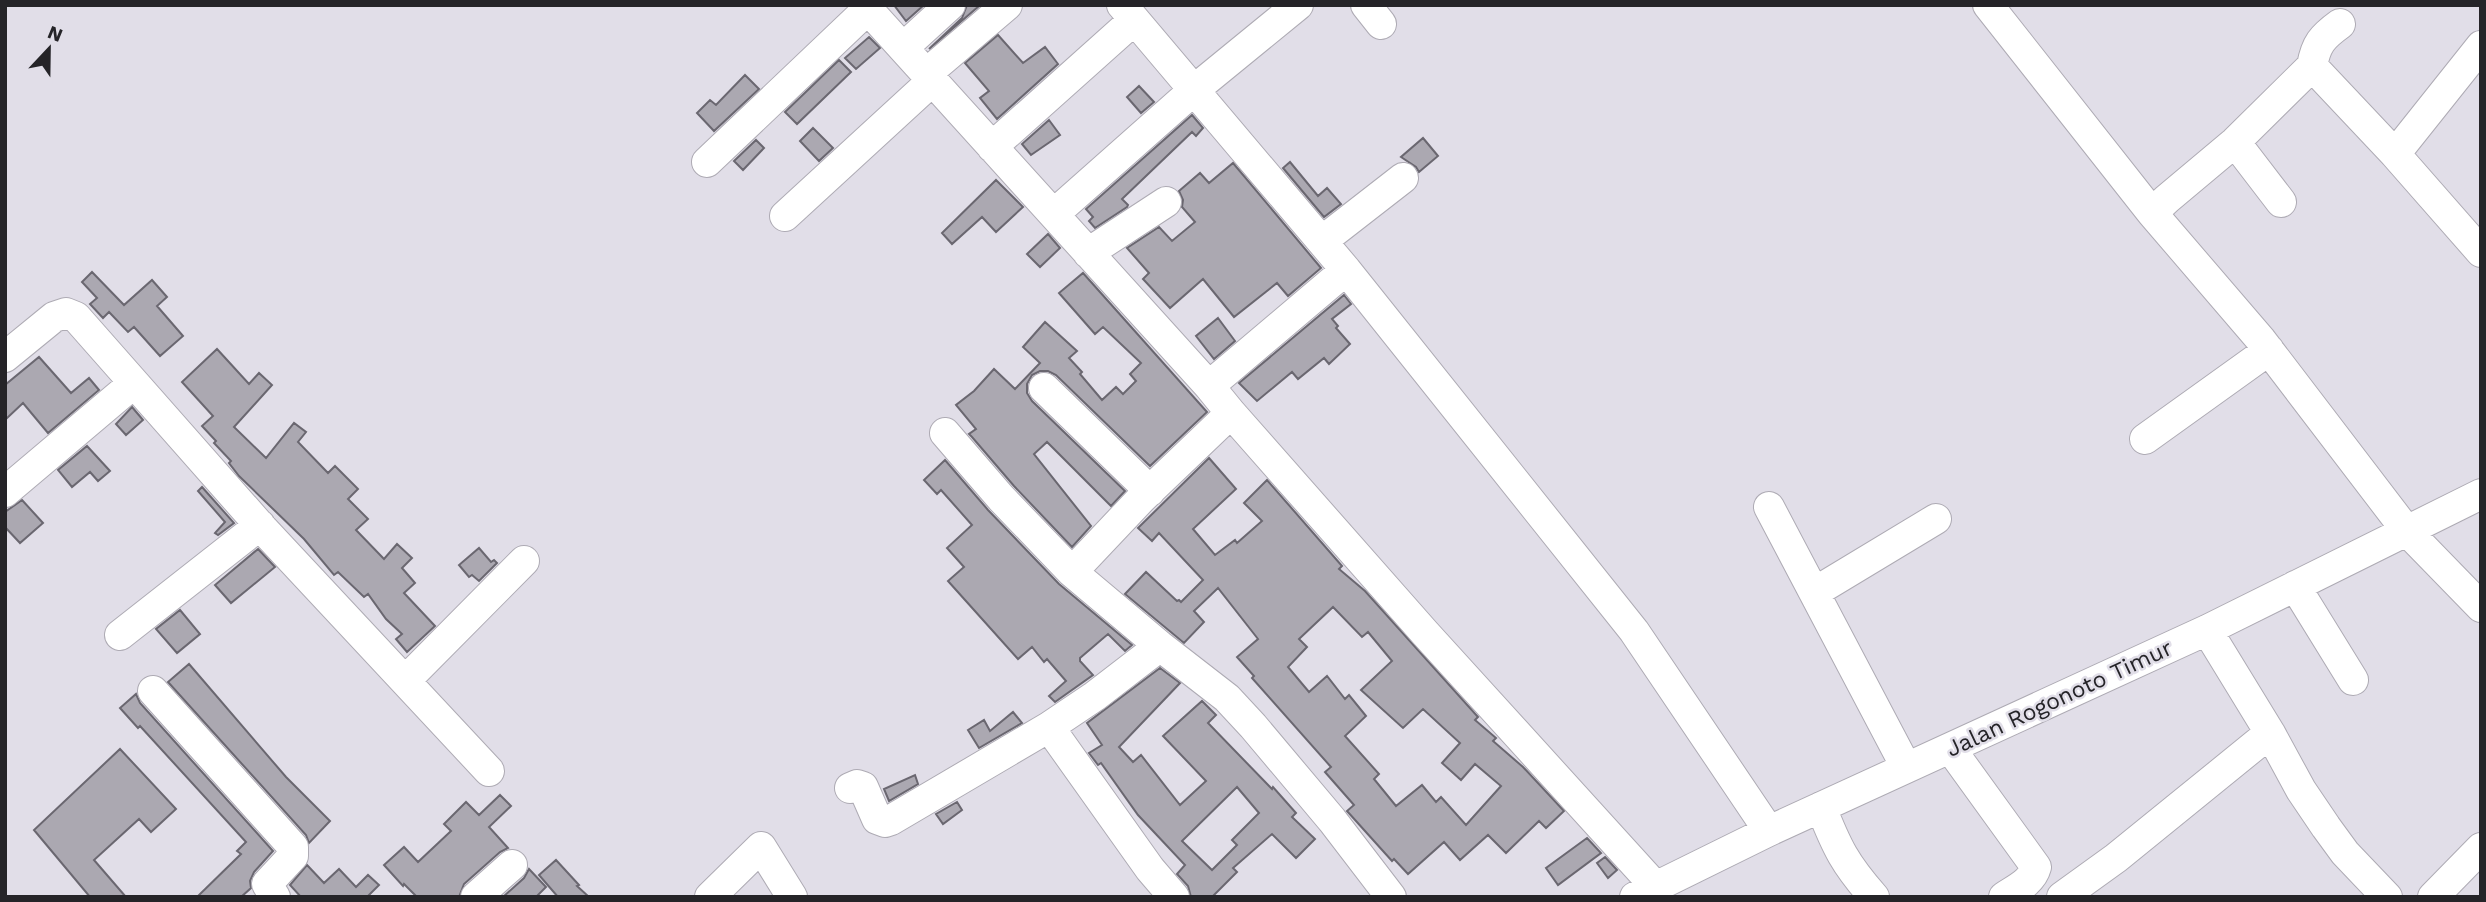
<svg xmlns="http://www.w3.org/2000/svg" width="2486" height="902" font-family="'Work Sans',sans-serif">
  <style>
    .building { fill: #aba8b1; stroke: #6a6770; stroke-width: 2; fill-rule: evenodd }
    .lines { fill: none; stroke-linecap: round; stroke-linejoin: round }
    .minor-casing { stroke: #aeabb4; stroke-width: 32 }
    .minor { stroke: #fff; stroke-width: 30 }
    .labels { text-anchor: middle; stroke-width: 5; stroke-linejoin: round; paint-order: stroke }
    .street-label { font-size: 23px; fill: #252428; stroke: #e1dee8 }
  </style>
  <rect width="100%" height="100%" fill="#e1dee8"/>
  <!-- building -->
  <path class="building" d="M894,5h30l-18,16z
    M967,5l12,1 -50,43 33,-31z
    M998,35l25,28 22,-16 13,17 -61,55 -17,-21 9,-7 -24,-28z
    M869,37l11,11 -24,21 -11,-11z
    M839,60l12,12 -54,52 -12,-12z
    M745,75l14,14 -45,42 -17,-18 13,-13 6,5z
    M1139,86l15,16 -13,11 -14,-16z
    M1192,115l11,13 -7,8 -4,-4 -70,67 6,6 -1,2 -32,21 -6,-7 4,-4 -7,-8z
    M1049,120l11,15 -29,20 -9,-11z
    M813,128l20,20 -14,13 -19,-20z
    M1423,138l15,18 -19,16 -3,-5 -15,-10z
    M756,140l8,8 -21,22 -9,-9z
    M1290,162l28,34 9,-8 14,16 -17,13 -41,-49z
    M1233,163l88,105 -33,28 -11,-13 -43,34 -31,-38 -33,29 -27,-29 6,-6 -22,-25 32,-21 13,14 23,-19 -13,-15 1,-7 -4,-9 21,-18 9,10z
    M996,180l27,27 -27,25 -14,-15 -30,27 -10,-11z
    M1048,234l12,14 -20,19 -13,-13z
    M92,272l32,33 28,-25 15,17 -10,9 26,30 -23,20 -26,-29 -6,5 -19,-20 -6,6 -13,-14 7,-6 -15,-16z
    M1083,273l124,139 -57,54 -94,-91 -8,-4h-8l-8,4 -5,9v9l5,8 93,90 -14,15 -64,-64 -13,12 57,72 -19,21 -58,-61 -42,-49 -3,-3 7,-5 -20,-24 18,-14 20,-22 21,20 25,-26 -17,-16 22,-25 32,29 -8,7 13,14 -2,2 22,26 14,-13 7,7 13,-13 -6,-7 11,-11 -38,-36 -8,7 -36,-41z
    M1344,295l7,9 -19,15 6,7 -2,2 14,16 -21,20 -5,-6 -26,21 -6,-7 -35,29 -18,-18z
    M1218,318l17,23 -21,18 -18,-23z
    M217,349l32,35 10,-11 13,12 -38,42 32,31 28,-35 12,9 -8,10 30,31 7,-7 23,23 -10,10 20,20 -12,11 28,29 13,-15 15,14 -10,10 13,15 -11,10 31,33 -28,26 -11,-13 6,-5 -16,-15 -18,-25 -4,3 -26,-25 -4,3 -30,-36 -65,-63 -10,-13 2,-2 -17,-18 2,-2 -14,-15 11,-10 -31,-34z
    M39,357l32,36 18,-15 10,12 -51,43 -25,-30 -18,17v-35z
    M132,407l11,13 -17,15 -10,-11z
    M87,446l23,25 -12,10 -8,-9 -18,15 -14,-17z
    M1209,458l27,31 -43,40 22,26 20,-15 2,3 25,-22 -18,-18 23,-23 75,86 -3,3 26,22 113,126 -3,3 21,18 -3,3 30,26 41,44 -18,17 -7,-7 -33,32 -18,-18 -28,25 -16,-18 -36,32 -14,-15 -2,2 -45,-50 7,-6 -29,-33 6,-5 -79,-89 2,-2 -17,-19 21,-18 -40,-51 -24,23 10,11 -20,21 -59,-49 21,-22 31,29 2,-1 2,2 22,-22 -44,-47 -7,8 -14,-13zM1333,607l29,30 6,-5 24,29 -31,29 42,38 20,-19 37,34 -18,20 19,17 14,-16 26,22 -35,39 -25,-28 -5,5 -14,-17 -26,21 -22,-27 5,-5 -34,-38 21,-20 -17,-21 -4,4 -18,-23 -18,16 -21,-25 19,-20 -8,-8z
    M945,460l43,50 71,74 73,61 -7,6 -17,-17 -28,24v3l13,14 -38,27 -6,-6 17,-15 -19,-22 -3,3 -12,-15 -14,12 -70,-78 16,-14 -17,-19 25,-23 -31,-35 -4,4 -13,-14z
    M202,487l32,36 -16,12 -3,-2 10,-11 -27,-31z
    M22,500l21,23 -23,20 -15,-16v-15z
    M479,548l12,14 3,-2 3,3 -18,18 -7,-6 -3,2 -10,-12z
    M258,549l17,18 -44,36 -16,-18z
    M180,610l20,24 -23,19 -21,-24z
    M189,664l97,113 44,44 -21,22 -3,-8 -138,-153z
    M1160,668l20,15 -61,64 14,15 8,-7 39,50 26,-24 -43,-45 39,-35 14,14 -8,8 64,66 1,-2 23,26 -4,4 23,22 -19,19 -24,-24 -39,34 4,4 -25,25h-21l-3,-11 -11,-12 8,-9 -47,-50 -37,-52 -3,2 -9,-12 13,-8 -15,-22zM1237,787l22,26 -27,27 5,5 -25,25 -30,-29z
    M136,694l4,9 133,148 -19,21 -4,9 1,7 -10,9h-44l44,-43 -4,-3 9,-9 -106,-116 -2,2 -18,-20z
    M1013,712l9,11 -43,25 -11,-18 16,-10 6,11z
    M120,749l56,60 -25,23 -12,-13 -45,41 32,37h-36l-56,-67z
    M915,775l3,9 -29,17 -5,-12z
    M500,795l11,11 -22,21 19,21 -8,4 -36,32 -5,13h-42l-13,-13 -1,2 -19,-21 20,-18 14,15 33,-31 -7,-7 22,-22 13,13z
    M957,802l5,8 -19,14 -7,-10z
    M1587,838l14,15 -43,32 -12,-17z
    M1605,857l12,13 -9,8 -11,-15z
    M556,860l23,25 -2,1 12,11h-31l-19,-22z
    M307,865l17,18 15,-14 17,18 12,-12 11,10 -12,12h-66l-11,-12z
    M529,869l17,18 -10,10h-33l21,-19z"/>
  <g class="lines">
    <defs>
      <path id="minor" d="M864,5l345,381
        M1122,5l224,265 288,361 135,200
        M1366,5l15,19
        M1988,5l164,208
        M2340,24c-18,13 -24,20 -28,42l-77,76 -68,57 -15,14 109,127 145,190 75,77
        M904,47l46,-42
        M2312,66l83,88 86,98
        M926,74l81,-69
        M2235,142l46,60
        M992,147l142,-127
        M2395,154l86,-108
        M707,162l161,-153
        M1054,214l140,-124 104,-85
        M785,216l147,-135
        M1322,241l81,-63
        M1088,253l78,-51
        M5,357l49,-40 12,-4 10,4 187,212 226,242
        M1044,388l106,103
        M1231,413l194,220 230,253
        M945,433l56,65 71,74 88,74 67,52 26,28 79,94 59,77
        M2145,439l124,-89
        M5,492l129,-109
        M1769,507l137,260
        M1072,572l69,-73 90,-86 -22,-27 137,-116
        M2295,586l58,94
        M1815,592l121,-73
        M2207,630l63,103 31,57 25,37 19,26 42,44
        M120,635l140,-110
        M405,681l119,-120
        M153,691l140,156v9l-26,28 8,13
        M1049,727l101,142 24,28
        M1950,748l86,119c-4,15 -20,22 -32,30
        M850,788l7,-3 6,2 14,32 8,3 6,-2 158,-93 46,-31 65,-50
        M1821,807c16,41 24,57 53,90
        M476,897l36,-32
        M710,897l51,-50 31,50
        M1635,897l134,-66 438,-201 274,-136
        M2062,897l54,-39 154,-125
        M2433,897l48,-49"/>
    </defs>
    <!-- minor casing -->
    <use href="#minor" class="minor-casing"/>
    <!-- minor -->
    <use href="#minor" class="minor"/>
  </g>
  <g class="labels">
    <!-- street labels -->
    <g class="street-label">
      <text transform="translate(2059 698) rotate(-25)" y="8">Jalan Rogonoto Timur</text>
    </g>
  </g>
  <!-- border -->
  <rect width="2486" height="902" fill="none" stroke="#252428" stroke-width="14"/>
  <!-- north arrow -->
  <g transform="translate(49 49) rotate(22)" stroke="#e1dee8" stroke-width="5" paint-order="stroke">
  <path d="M0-5L12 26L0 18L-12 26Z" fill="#252428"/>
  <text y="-10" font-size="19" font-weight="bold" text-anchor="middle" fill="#252428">N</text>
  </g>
</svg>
